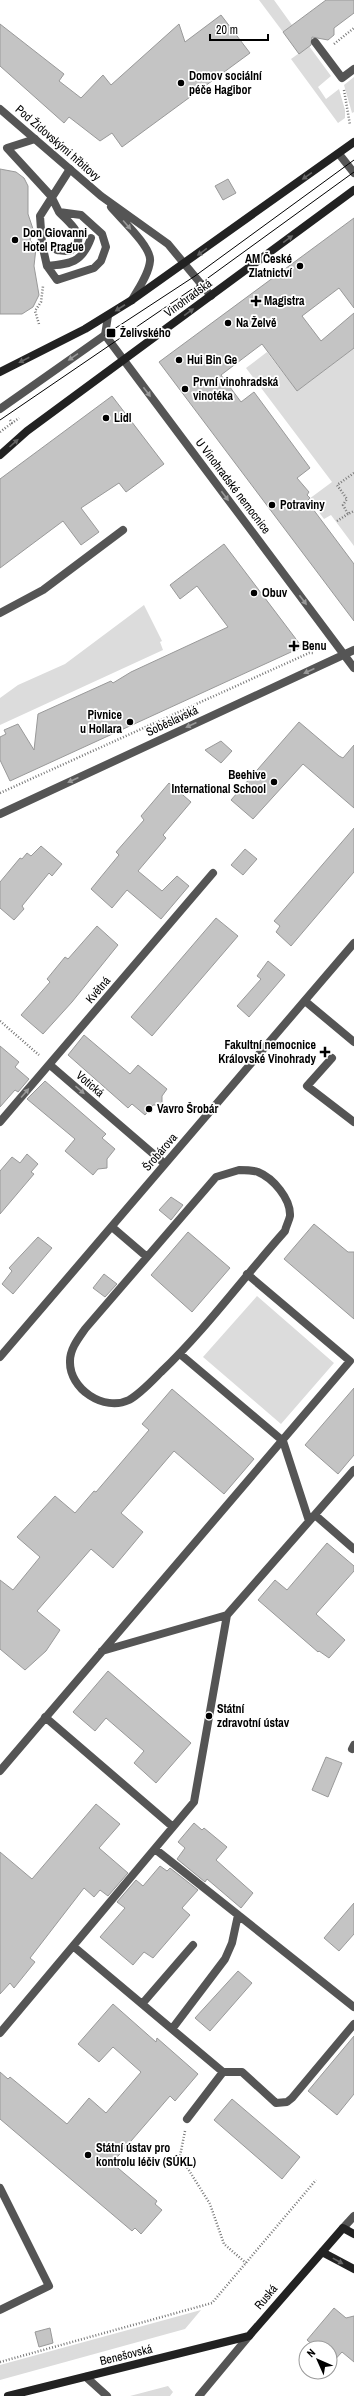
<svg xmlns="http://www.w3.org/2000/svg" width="354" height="2396" font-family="'Archivo Narrow',sans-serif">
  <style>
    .green { fill: #dcdcdc }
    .building { fill: #c4c4c4; stroke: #999 }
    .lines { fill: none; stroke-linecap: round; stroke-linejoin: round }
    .path { stroke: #777; stroke-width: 2.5; stroke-dasharray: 1 2; stroke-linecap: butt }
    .service { stroke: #555; stroke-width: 8 }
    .minor { stroke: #555; stroke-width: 8 }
    .tertiary { stroke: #555; stroke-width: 8 }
    .secondary { stroke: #222; stroke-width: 8 }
    .tram { stroke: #000; stroke-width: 1 }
    .oneway { fill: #646464 }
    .oneway2 { fill: #999 }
    .poi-dot { fill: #000; stroke: #fff; stroke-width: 1.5 }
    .labels { text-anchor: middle; stroke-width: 3.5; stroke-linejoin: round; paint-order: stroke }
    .poi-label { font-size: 12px; font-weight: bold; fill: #000; stroke: #fff; text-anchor: start }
    .street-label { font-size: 12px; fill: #000; stroke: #fff }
  </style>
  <rect width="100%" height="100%" fill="#fff"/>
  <!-- green -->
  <path class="green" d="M259,0h15l18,25 -9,7z
    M309,46l22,30 -13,11 8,12 13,-10 6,21v8l-7,5 -47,-64z
    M354,77v35l-2,1 -8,-28z
    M354,348v198l-23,-31 -7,4 -15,-20 23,-17 -86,-114 21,-16 30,39z
    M144,605l18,36 -2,1 3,8 -163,75v-27l18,-13 47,-21z
    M257,1296l77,67 -53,61 -78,-67z
    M201,2310l-16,19 -185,51v-15z
    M168,2386l5,6 -3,4h-40z"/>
  <!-- building -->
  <path class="building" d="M326,0h28v13l-20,15v7l-6,5 -16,-3 -1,8 -12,9 -16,-22z
    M221,15l29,38 -128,94 -10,-14 -12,8 -31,-24 -5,6 -64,-57v-42l64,50 -5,7 22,17 22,-23 8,10 68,-61 6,18z
    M0,169l16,3 8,6 4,8v28l6,18 -4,8 6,8 -2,18 5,29 -6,12 -11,7h-22z
    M228,179l8,14 -13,7 -8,-14z
    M354,218v90l-15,-20 -37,28 19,25 33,-28v35l-57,43 -35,-47 -41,31 20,27 13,-10 56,76 -13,10 12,14 -2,3 3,3 -3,3 47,63v57l-195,-259z
    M112,396l52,68 -38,28 -7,-9 -38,25 18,24 -18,13 -18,-24 -63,47v-89z
    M224,544l78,103 -292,134 -10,-21v-23l6,-3 -2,-4 14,-6 16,26 4,-36 73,-33 2,2 18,-11 97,-45 -31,-41 -17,13 -10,-14z
    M299,722l40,34 4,2 11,-13v63l-51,-44 -50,55 -22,-19z
    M221,741l11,10 -11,12 -16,-13z
    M169,783l22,19 -28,33 3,3 -28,33 24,20 15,-15 12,10 -28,33 -34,-29 -15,18 -21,-19 28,-34 -3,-3 28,-32 -3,-4z
    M354,828v44l-63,74 -15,-14 4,-6 -6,-5z
    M41,846l21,18 -10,12 -3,-3 -27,33 2,3 -10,11 -14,-12v-26l20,-24 2,1 5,-6 4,3z
    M245,849l12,10 -14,16 -12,-10z
    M216,918l22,18 -86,100 -21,-19z
    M97,926l21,19 -46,57 -29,32 -22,-19 29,-33 -3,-3 18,-22 3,2z
    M268,961l17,14 -36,42 -12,-11 24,-27 -4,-3z
    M84,1035l46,39 8,-9 29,24 -5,7v9h-9l-8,10 -13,-11 -4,4 -60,-53z
    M0,1046l19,16 -4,5 14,12 -11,13 -3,-2 -15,17z
    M45,1081l61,53 -4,4 13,11 -8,10v9l-9,1 -5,6 -28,-24 10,-12 -48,-40z
    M27,1154l11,10 -7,8 3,2 -34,40v-43l12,-14 8,6z
    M171,1197l12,8 -12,15 -12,-10z
    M314,1224l34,28h6v67l-70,-60z
    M188,1232l42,36 -38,44 -41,-37z
    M38,1237l14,11 -39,46 -11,-10 10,-13 -3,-3z
    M104,1274l13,10 -12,13 -12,-9z
    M354,1388v67l-16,19 -33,-29z
    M172,1389l82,70 -30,35 -50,-43 -53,62 22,19 -30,36 -22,-19 -54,62 23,19 -14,21 -21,19 -25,-21v-69l13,10 27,-33 -23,-20 38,-41 20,17 19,-22 2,1 53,-62 -7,-6z
    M327,1543l27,23v5l-38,43 29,26 -16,18 -10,-7 -1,1 -60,-52 17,-20 12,10z
    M108,1671l83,72 -35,40 -22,-20 10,-12 -38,-33 -11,13 -22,-19z
    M326,1757l16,6 -14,34 -16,-7z
    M96,1804l24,20 -21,24 29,25 -20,23 -8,-6 -6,7 -10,-9 -54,70 5,4 -21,26 -4,-5 -10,11v-142l32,27z
    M194,1823l8,7 2,-2 23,19 -11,13 37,33 -12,15 -34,-29 -2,3 -28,-23 8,-11 -7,-6z
    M160,1866l7,5 3,-3 28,22 -16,18 8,7 -37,43 -9,-6 -11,13 -33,-28 25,-29 -8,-6 19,-22 7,6z
    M354,1903v31l-15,17 -15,-13z
    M238,1971l14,12 -42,48 -15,-13z
    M113,2004l43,38 1,-4 41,36 -23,27 -5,-5 -58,67 45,38 -2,3 7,6 -21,24 -6,-6 -3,3 -132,-112v-47l8,7 2,-2 57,47 22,-26 17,15 35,-41 -28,-25 -14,15 -21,-18z
    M354,2036v58l-17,21 -29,-24z
    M232,2099l68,58 -18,22 -68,-59z
    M334,2308l12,10 8,-2v46l-12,-10 -12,13v-17h-14l-9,-8z
    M50,2328l3,15 -14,4 -4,-15z"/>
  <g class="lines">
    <!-- path -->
    <path class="path" d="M334,44l20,-16
      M344,90l6,35
      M39,324l-4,-13 6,-9 2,-16
      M10,420l2,3 7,-5
      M0,432l12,-9
      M354,473l-17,12 10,14 -4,6 5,9 6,-3
      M337,521l11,-7
      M0,793l309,-140h4
      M0,1021l39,34
      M185,2131l-5,25 30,48 14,40 22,19
      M0,2362l212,-59 104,-123"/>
    <!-- service -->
    <path class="service" d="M315,42l27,36 12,-9
      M35,139l-28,9 44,48 8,16 22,3 21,19 4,13 -5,14 -7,7 -37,12 -10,-14 -5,-22 -2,-28 30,-47
      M57,250c7,1 13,3 18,-3 11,-13 -8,-26 -16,-35
      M47,266c23,-2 35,-3 44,-28
      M0,409l105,-74
      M0,613l43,-23 80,-60
      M305,1001l49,41
      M332,1058l-25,28 47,36
      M239,1170c6,0 13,0 19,2 15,6 33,27 32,44 -1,5 -4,10 -5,15 -42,47 -79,98 -124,141 -9,9 -21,22 -32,28 -25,12 -60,-11 -59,-39 0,-12 8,-22 15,-32l131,-152z
      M112,1227l35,30
      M180,1354l103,87 26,80
      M315,1515l39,34
      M102,1651l125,-36
      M352,1749l2,-4
      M0,1771l350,-410 -103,-87
      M173,1827l21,-25 33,-187 127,-145
      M155,1849l199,158
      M73,1946l150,126 -36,47
      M142,2004l51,-59
      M172,2029l53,-70 7,-16 6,-28
      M0,2033l173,-206 -128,-110
      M223,2072h19l34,31 11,-1 5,-4 62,-74
      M0,2188l49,98 -49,24"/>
    <!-- minor -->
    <path class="minor" d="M0,109l101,87 67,48 43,52
      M339,154l15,19
      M111,207c9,11 41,40 39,54 -1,13 -12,28 -18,39
      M108,316l-3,19 249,333
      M0,814l354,-164
      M50,1065l115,99
      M0,1122l213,-249
      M0,1357l354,-414"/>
    <!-- tertiary -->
    <path class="tertiary" d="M343,2228l11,-12
      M86,2377l21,19
      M199,2396l50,-60"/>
    <!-- secondary -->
    <path class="secondary" d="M0,372l85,-43 47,-29 222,-158
      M0,455l27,-24 327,-241
      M322,2252l32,17
      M8,2396l241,-60 94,-108 11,6"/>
    <!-- tram -->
    <path class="tram" d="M105,335l90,-59 159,-116
      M0,420l201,-137 153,-111"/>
  </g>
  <!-- one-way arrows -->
  <defs><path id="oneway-solid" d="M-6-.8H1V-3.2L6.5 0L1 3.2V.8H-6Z"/></defs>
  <g class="oneway">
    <use href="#oneway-solid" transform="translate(307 176) rotate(145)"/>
    <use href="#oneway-solid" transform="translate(288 239) rotate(-36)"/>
    <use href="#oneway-solid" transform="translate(202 252) rotate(144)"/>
    <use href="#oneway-solid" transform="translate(120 308) rotate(147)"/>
    <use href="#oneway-solid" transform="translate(189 312) rotate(-36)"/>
    <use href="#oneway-solid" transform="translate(24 360) rotate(153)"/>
    <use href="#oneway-solid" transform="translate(14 443) rotate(-42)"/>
    <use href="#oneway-solid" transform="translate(338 2261) rotate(29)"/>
  </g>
  <g class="oneway2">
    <use href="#oneway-solid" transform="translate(127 225) rotate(49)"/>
    <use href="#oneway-solid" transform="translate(73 357) rotate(146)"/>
    <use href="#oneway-solid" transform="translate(147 392) rotate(53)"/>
    <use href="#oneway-solid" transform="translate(225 496) rotate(53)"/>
    <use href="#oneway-solid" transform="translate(303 600) rotate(53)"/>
    <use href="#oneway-solid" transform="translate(309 671) rotate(155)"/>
    <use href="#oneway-solid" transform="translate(191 725) rotate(155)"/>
    <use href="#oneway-solid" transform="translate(73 780) rotate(155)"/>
    <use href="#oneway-solid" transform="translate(80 1090) rotate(41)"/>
    <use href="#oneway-solid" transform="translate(25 1093) rotate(-49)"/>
  </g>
  <!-- markers -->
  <g class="poi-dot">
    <circle cx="181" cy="83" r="4"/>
    <circle cx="15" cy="240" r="4"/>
    <circle cx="300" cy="266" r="4"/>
    <path d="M254 295h4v4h4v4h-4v4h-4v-4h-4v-4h4z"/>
    <circle cx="228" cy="323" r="4"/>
    <rect x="106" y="328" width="10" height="10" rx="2"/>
    <circle cx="179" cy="360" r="4"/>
    <circle cx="185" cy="389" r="4"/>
    <circle cx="106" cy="418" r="4"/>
    <circle cx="272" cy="505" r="4"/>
    <circle cx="254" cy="593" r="4"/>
    <path d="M292 640h4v4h4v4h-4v4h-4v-4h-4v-4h4z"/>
    <circle cx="130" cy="722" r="4"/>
    <circle cx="274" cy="782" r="4"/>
    <path d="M323 1046h4v4h4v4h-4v4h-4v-4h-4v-4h4z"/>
    <circle cx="149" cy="1109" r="4"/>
    <circle cx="209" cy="1716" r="4"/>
    <circle cx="88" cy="2155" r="4"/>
  </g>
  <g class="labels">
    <!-- poi labels -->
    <g class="poi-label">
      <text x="189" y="80">Domov sociální<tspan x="189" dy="14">péče Hagibor</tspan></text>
      <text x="23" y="237">Don Giovanni<tspan x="23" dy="14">Hotel Prague</tspan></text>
      <text x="292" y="263" text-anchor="end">AM České<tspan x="292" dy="14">Zlatnictví</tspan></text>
      <text x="264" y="305">Magistra</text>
      <text x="236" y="327">Na Želvě</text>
      <text x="120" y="337">Želivského</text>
      <text x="187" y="364">Hui Bin Ge</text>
      <text x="193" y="386">První vinohradská<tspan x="193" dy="14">vinotéka</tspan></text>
      <text x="114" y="422">Lidl</text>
      <text x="280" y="509">Potraviny</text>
      <text x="262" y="597">Obuv</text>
      <text x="302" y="650">Benu</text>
      <text x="122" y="719" text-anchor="end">Pivnice<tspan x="122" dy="14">u Hollara</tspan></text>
      <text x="266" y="779" text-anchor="end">Beehive<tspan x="266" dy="14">International School</tspan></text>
      <text x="316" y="1049" text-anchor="end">Fakultní nemocnice<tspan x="316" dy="14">Královské Vinohrady</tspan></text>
      <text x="157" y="1113">Vavro Šrobár</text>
      <text x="217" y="1713">Státní<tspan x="217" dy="14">zdravotní ústav</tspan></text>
      <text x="96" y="2152">Státní ústav pro<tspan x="96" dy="14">kontrolu léčiv (SÚKL)</tspan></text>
    </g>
    <!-- street labels -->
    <g class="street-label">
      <text transform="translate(58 143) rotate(41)" y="4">Pod Židovskými hřbitovy</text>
      <text transform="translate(188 298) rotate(-36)" y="4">Vinohradská</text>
      <text transform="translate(233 486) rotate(53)" y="4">U Vinohradské nemocnice</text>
      <text transform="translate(172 721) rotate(-25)" y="4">Soběslavská</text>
      <text transform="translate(98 990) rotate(-50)" y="4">Květná</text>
      <text transform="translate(90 1084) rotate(41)" y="4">Votická</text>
      <text transform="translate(160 1152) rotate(-49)" y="4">Šrobárova</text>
      <text transform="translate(266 2297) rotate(-50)" y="4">Ruská</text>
      <text transform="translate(126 2355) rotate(-14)" y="4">Benešovská</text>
    </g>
  </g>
  <!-- north arrow -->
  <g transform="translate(318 2360) rotate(315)"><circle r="19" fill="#ffffff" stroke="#999999"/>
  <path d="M0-3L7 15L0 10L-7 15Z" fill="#000000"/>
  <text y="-6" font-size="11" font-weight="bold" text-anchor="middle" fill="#000000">N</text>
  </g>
  <!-- scale -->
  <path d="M210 34v6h58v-6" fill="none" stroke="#000000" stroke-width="2"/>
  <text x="216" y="34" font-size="12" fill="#000000" stroke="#ffffff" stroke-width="3" paint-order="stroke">20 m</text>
</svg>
